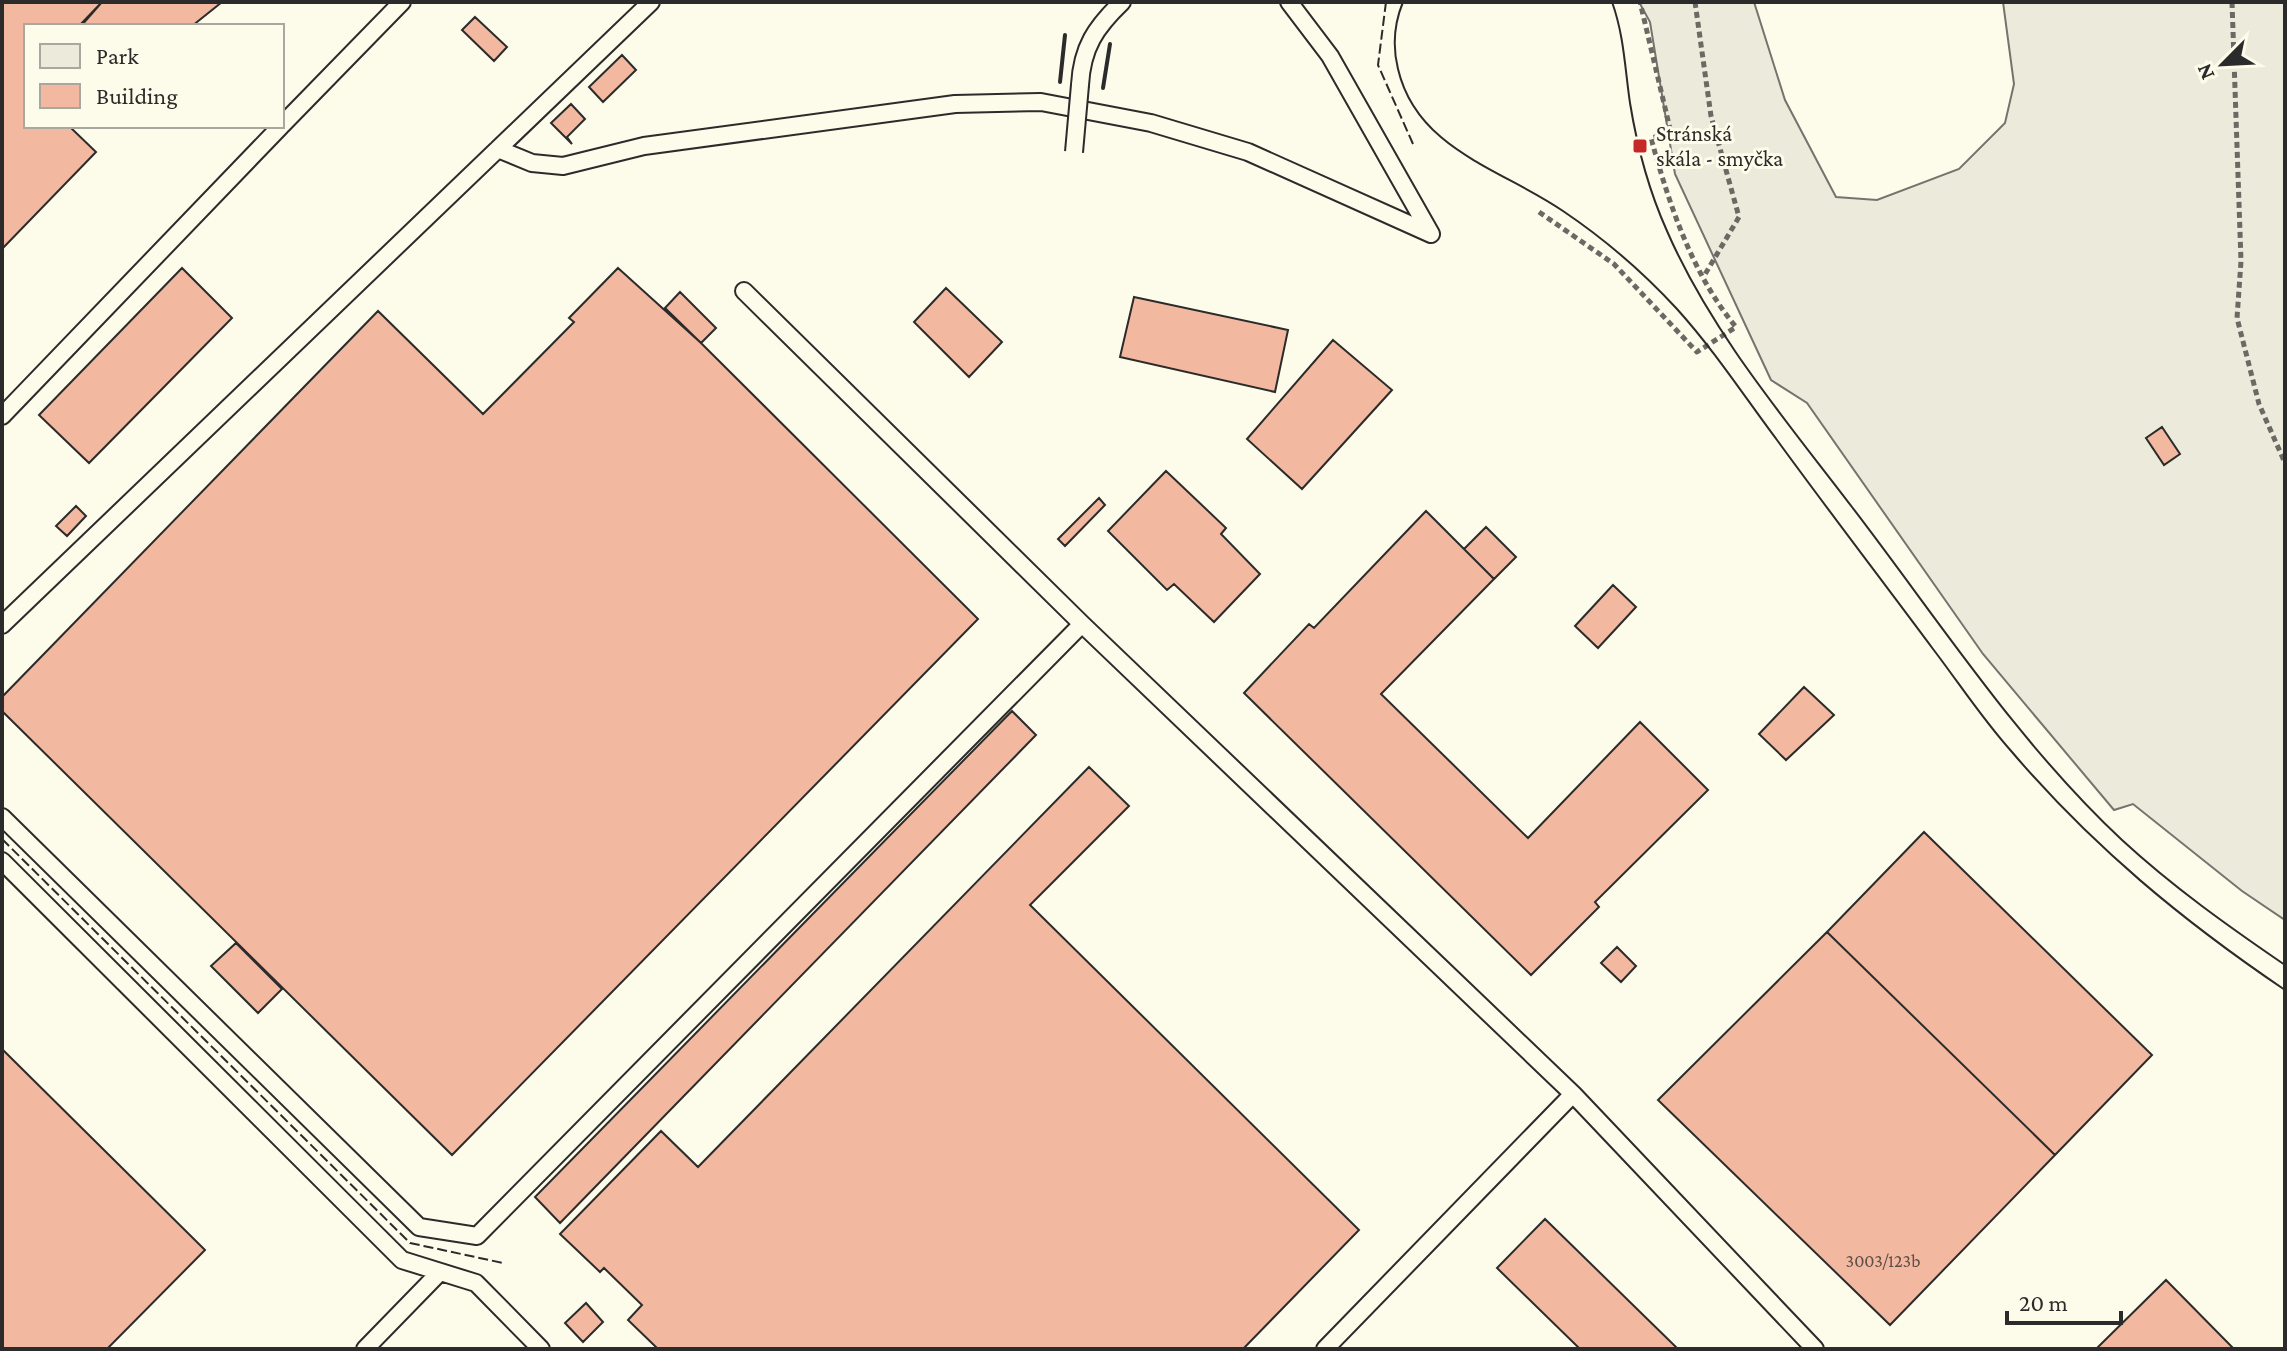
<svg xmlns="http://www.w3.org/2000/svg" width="2287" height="1351" font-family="'Crimson Pro',serif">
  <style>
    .green { fill: #ecebdb; stroke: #74746e; stroke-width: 2 }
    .building { fill: #f2b8a0; stroke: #2b2b2b; stroke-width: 2 }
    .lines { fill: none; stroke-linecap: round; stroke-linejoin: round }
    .service-casing { stroke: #2b2b2b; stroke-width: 20 }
    .path { stroke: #6a6964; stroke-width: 5; stroke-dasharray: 6 4; stroke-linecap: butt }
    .service { stroke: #fdfbea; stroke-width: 16 }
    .tram { stroke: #2b2b2b; stroke-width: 2 }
    .service-bridge-casing { stroke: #2b2b2b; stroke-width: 20; stroke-linecap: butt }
    .service-bridge { stroke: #fdfbea; stroke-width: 16 }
    .fence { stroke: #2b2b2b; stroke-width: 2; stroke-dasharray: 10 4; stroke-linecap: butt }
    .wall { stroke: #2b2b2b; stroke-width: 4 }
    .poi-dot { fill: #c62828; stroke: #fdfbea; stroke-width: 3 }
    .labels { text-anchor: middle; stroke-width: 6; stroke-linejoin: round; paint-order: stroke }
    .number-label { font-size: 18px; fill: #5d4e48 }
    .poi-label { font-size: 22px; fill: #2b2b2b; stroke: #fdfbea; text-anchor: start }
  </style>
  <rect width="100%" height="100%" fill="#fdfbea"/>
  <!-- green -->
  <path class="green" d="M1639,2h115l31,98 51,97 41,3 82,-31 46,-46 9,-39 -11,-82h282v918l-43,-29 -109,-87 -19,6 -131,-156 -176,-251 -36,-23 -96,-206 -25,-152z"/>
  <!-- building -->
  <path class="building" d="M2,2h100l-23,24h-53v100h43l27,26 -94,97z
    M102,2h120l-30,24h-111z
    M475,17l32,30 -13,14 -32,-31z
    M622,55l14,15 -33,32 -14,-15z
    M571,104l14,15 -18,18 5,7 -21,-21z
    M182,268l50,50 -143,145 -50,-48z
    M618,268l83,75 277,276 -526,536 -450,-444v-14l376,-386 105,103 91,-92 -5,-4z
    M946,288l56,54 -33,35 -55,-55z
    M680,292l36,36 -15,15 -36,-35z
    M1134,297l154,33 -13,62 -155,-35z
    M1333,340l59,50 -90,99 -55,-50z
    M2162,427l18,27 -16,11 -18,-27z
    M1166,471l60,57 -5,6 39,40 -46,48 -40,-38 -7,6 -59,-59z
    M1099,498l6,7 -40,41 -7,-7z
    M76,506l10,10 -19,20 -11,-10z
    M1426,511l68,68 -113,115 147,144 112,-116 68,68 -113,112 4,5 -68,68 -287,-282 65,-69 5,4z
    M1486,527l30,30 -22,22 -30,-30z
    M1613,585l23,22 -38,41 -23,-22z
    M1804,687l30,28 -48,45 -27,-26z
    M1012,711l24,24 -476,488 -25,-26z
    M1089,767l40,39 -99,99 329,325 -116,119h-585l-30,-29 14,-15 -38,-37 -4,4 -40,-38 101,-103 37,36z
    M1924,832l228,223 -97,100 -228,-223z
    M1827,932l228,223 -165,170 -232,-225z
    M236,943l46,46 -24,24 -47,-47z
    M1617,947l19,19 -15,16 -20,-19z
    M2,1049l203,201 -98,99h-105z
    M1545,1219l133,130h-98l-83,-81z
    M2166,1280l68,69h-138z
    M586,1303l17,19 -20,20 -18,-19z"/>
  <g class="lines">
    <defs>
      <path id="service" d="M1289,2l41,54 101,178
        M1080,85c2,-38 16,-58 42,-83
        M282,125l120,-123
        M498,149l34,14 31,3 81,-20 311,-42 86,-2 110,21 97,29 183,82
        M744,291l338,333 491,470 242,255
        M2,416l279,-290
        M2,625l649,-623
        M2,817l417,410 58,9 605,-612
        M2,861l400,399 74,23 65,66
        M365,1349l74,-76
        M1325,1349l248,-255"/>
    </defs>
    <!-- service casing -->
    <use href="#service" class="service-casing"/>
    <!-- path -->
    <path class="path" d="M1695,2l16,114 28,101 -35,59
      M2232,2l9,259 -4,57 22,86 26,59
      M1539,212l75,52 83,88 39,-25c-44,-53 -67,-123 -85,-189l20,-5 -31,-131"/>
    <!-- service -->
    <use href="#service" class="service"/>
    <!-- tram -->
    <path class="tram" d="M1403,2c-9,22 -11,43 -5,67 19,81 104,100 165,142 43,29 79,60 114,98 37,41 67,87 100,131 51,70 104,139 156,209 26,34 50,71 79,103 80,94 171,169 273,238
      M1612,2c12,33 13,67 18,101 7,43 19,88 37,128 44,101 118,188 185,276 86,112 166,236 270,333 51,47 106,86 163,125"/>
    <defs>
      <path id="service-bridge" d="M1074,152l6,-67"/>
    </defs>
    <!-- service-bridge casing -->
    <use href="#service-bridge" class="service-bridge-casing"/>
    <!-- service-bridge -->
    <use href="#service-bridge" class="service-bridge"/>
    <!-- fence -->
    <path class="fence" d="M1386,2l-8,63 35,79
      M2,839l408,404 93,20"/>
    <!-- wall -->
    <path class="wall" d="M1060,82l5,-47
      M1103,88l7,-44"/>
  </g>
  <!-- markers -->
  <rect class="poi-dot" x="1632" y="138" width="16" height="16" rx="4"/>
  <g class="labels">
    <!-- number labels -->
    <g class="number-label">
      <text x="1883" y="1267">3003/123b</text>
    </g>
    <!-- poi labels -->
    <g class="poi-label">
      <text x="1656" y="141">Stránská<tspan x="1656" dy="25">skála - smyčka</tspan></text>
    </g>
  </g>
  <!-- border -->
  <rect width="2287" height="1351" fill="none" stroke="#2b2b2b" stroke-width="8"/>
  <!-- legend -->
  <rect x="24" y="24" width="260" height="104" fill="#fdfbea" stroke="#a9a89e" stroke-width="2"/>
  <rect x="40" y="44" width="40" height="24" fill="#ecebdb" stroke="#a9a89e" stroke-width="2"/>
  <text x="96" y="64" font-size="24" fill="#2b2b2b">Park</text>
  <rect x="40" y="84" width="40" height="24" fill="#f2b8a0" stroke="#a9a89e" stroke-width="2"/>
  <text x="96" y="104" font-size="24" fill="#2b2b2b">Building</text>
  <!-- north arrow -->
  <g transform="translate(2223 64) rotate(246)" stroke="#fdfbea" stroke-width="6" paint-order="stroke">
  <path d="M0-6L14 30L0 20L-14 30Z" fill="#2b2b2b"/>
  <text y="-12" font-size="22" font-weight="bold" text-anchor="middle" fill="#2b2b2b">N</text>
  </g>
  <!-- scale -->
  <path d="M2007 1311v12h114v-12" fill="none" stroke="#2b2b2b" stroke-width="4"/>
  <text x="2019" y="1311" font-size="24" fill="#2b2b2b" stroke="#fdfbea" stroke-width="6" paint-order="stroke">20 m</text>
</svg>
